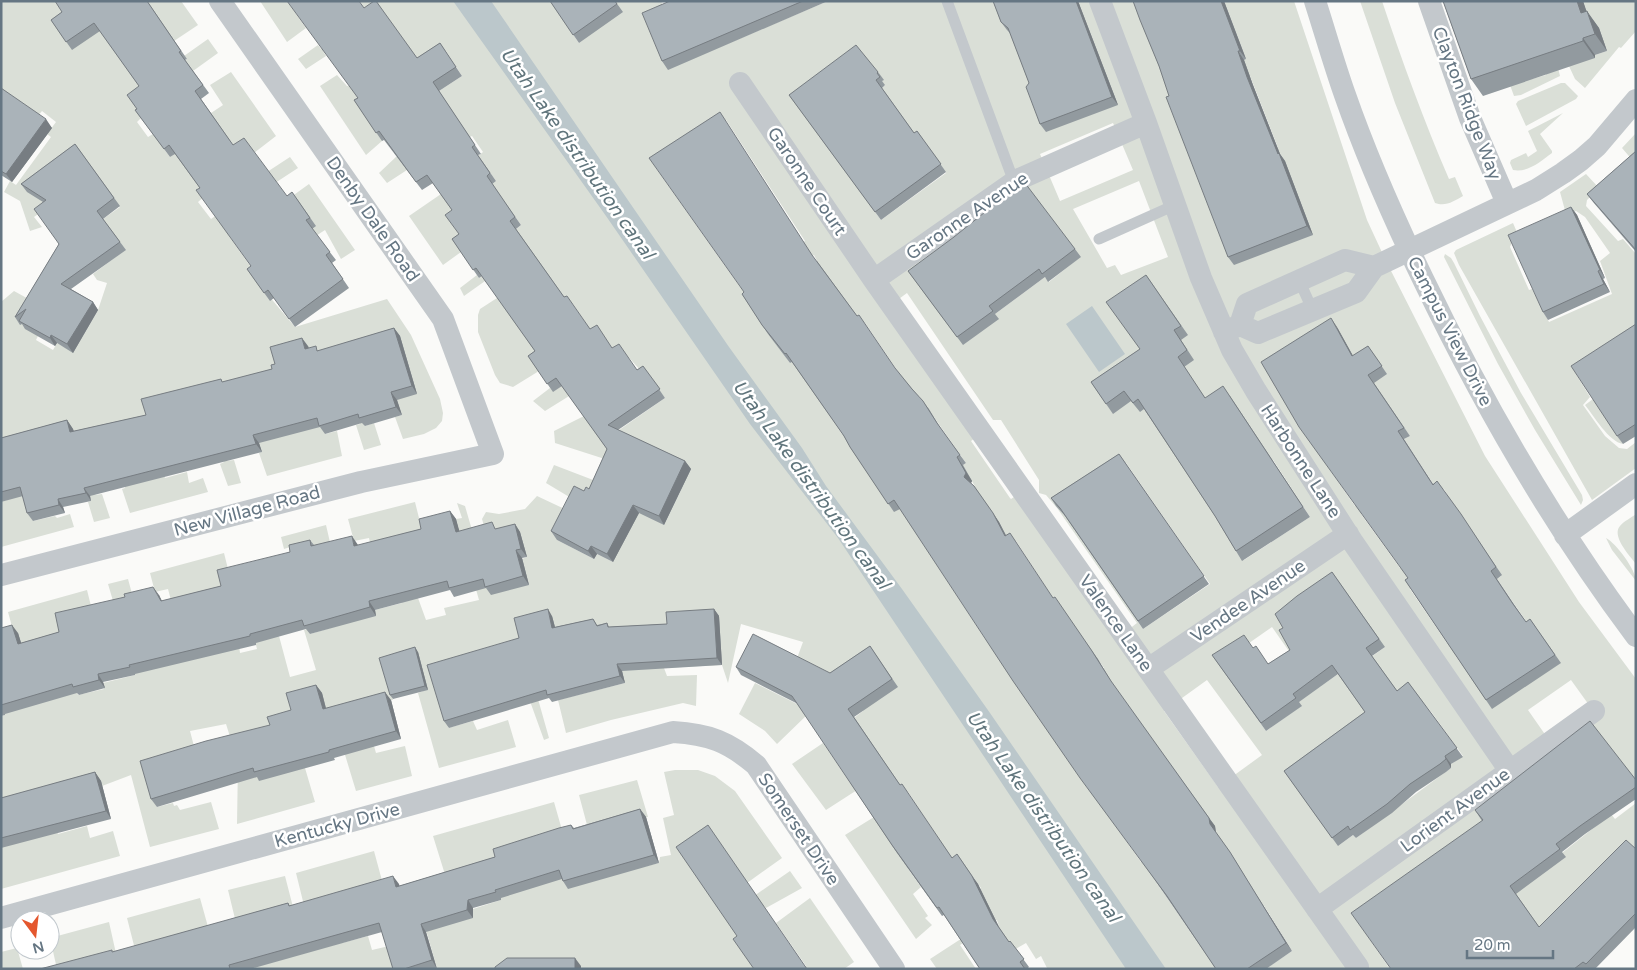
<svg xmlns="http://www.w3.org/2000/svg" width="1637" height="970" font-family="'Varela Round',sans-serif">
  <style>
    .green { fill: #dadfd7; fill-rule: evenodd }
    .water { fill: #bbc7cb }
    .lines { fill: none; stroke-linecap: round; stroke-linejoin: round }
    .lane { stroke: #c3c8cc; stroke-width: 11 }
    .street { stroke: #c3c8cc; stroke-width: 22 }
    .wall { fill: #929a9f }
    .shaded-wall { fill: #777d82 }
    .building { fill: #aab3b9; stroke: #777d82 }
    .labels { text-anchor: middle; stroke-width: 5; stroke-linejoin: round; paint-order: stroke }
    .street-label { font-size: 18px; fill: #657683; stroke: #fff }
    .water-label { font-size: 19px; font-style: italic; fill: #60757c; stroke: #fff }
  </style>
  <rect width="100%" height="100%" fill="#fafaf8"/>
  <!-- green -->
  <path class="green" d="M1,1h180l17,24 -24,16 -14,37 27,-19 -3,-3 24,-17 10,14 -25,18 -5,-7 -46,53 -5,5 11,15 5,-3 17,23 39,-28 -7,-10 21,-14 -13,-20 21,-13 45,64 -22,17 -56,49 13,17 60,-42 -4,-5 23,-15 8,11 -26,17 -43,51 24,34 38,-73 18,-13 46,66 -14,9 -16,-29 -72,47 42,50 92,-28 24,36 29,64 3,14 -1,8 -6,7 -12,6 -21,5 -8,-22 7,-2 -5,-15 -54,-46 22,72 9,-3 7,22 -17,5 -8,-25 4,-1 -19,-67 -22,58 6,19 12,-3 5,25 -75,20 -8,-23 2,-1 -2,-9 -34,-61 -18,5 20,74 7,-1 7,23 -13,3 -8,-22 4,-2 -18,-70 -59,15 18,71 22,-6 2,11 14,-5 5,14 -78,21 -8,-24 3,-1 -1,-6 -30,13 8,-1 8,24 -16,4 -6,-20 3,-1 -18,-72 -40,92 22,-5 2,2 13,-4 4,13 -73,20v-45l9,-3 -9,-32v-165l13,-11 20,11 4,34 -2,4 17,10 4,-7 16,9 25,-42 9,-27 -10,-3 -4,-6 32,-24 -22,-31 17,-12 -69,-2 -17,12 8,10 -12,4 -10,-30 -16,-9 6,-11 6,4 35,-48 -4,-3 9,-12 -14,-11 -5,6 -36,-22z
    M260,1h27l19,27 -19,14z
    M359,1h191l29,42 33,-42h49l5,12 2,56 160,-68h308l34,87 76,-29 -22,-58h70l73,219 19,41 99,195 94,146 57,77v102l-155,38 32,41 49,-7 49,-39 4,5 21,-16v48l-86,80 -193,-10 33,48h-125l27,-18 -28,-45 -4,-2 -3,-9 -32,20 -7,-13 31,-20 -33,-49 -42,24 -24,16 66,96h-170l1,-1 -6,-12 -5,3 -10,-16 -12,7 -15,-23 -2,-7 -37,25 16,24h-39l-7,-10 60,-39 -15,-27 6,-5 -18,-25 -54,7 12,17 -8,7 15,22 -3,2 7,7 -16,14 -71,-104 29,-18 28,42 35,-23 -29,-44 -7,4 -16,-24 -59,38 -34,-46 31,-21 27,40 33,-22 -29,-43 9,-7 -21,-30 -65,63 -12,-13 -26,-17 16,-31 48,24 -7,-46 7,-19 -62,-18 -13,59 -6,-18 -58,3 3,8 30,-1 -1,31 -13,-3 -72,17 -45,13 -8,-33 67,-17 -98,-23 22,78 -5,2 -13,-36 -12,-40 -71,64 25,-7 4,9 31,-10 8,27 -77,21 -21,-75 10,-4 -46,-27 11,38h-2l-17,46 2,7 29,-7 7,30 -56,15 -24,-79 -27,56 10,34 -78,22 1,-62 -12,-38 -36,7 6,23 -50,15 11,38 16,-4 1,3 3,-1 3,5 31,-8 8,27 -69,18 -19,-72 -29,11 -2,-5 -53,15 11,38 29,-8 3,12 23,-7 7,25 -119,33v-173l4,-1 -4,-30 23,-33 -10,-18 -6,-22 79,-22 4,16 -31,16 18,73 26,-6 -1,-6 32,-8 -27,-91 20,-5 6,22 39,7 -5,-19 -13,3 -5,-19 74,-20 6,24 10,76 17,-4 -2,-8 24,-5 11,41 26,-7 -12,-40 4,-1 2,5 27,-8 -38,-82 -15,5 -3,-12 45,-12 6,26 43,59 27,-7 -12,-50 -17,4 -4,-19 -15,3 -6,-22 67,-17 9,36 -6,60 8,22 20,-5 -2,-7 35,-8 -23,-81 6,-1 -5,-15 8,3 9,31 48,22 5,-2 -41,-24 -4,-14 4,-7 13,2 26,-5 12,-13 34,16 -14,28 37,19 3,-5 16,8 -37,-61 -30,-18 8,-18 47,18 63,42 17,-35 -70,-29 -56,-18 -1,-12 30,-15 18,26 63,-44 -41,-46 -50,41 -29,18 -12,-10 17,-13 4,3 60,-40 -18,-13 -23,-34 -32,55 -2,12 -26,16 -13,-4 -5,-8 -17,-43v-17l2,-6 17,-11 21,28 -9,-62 -45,32 -4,-8 17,-13 2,3 47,-32 -11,-16 6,-5 -24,-34 -46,32 14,19 -4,10 -18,13 -34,-49 32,-22 55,-13 -18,-25 5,-4 -11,-16 -65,34 -20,13 -8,-10 18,-17 42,-65 23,-15 -16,-25 -64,90 -16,14 -46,-69 17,-11 10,11h5l29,-77 -58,42 3,5 -20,13 -8,-10 20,-14 3,4 29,-19 12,-26zM1250,76l28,72 -102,-44zM885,85l-3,3 37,53 4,-2 23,34 -65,47 -86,-117zM726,120l79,121 -65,46 -85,-120zM1113,123l20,47 -73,31 -20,-47zM1139,181l29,76 -47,18 -6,-10 -8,3 -34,-59zM1030,192l50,65 -31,25 -4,-5 -50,37zM814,255l4,8 -13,90 -15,10 -42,-60zM907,293l86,127h8l38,60v13l7,2 11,13 80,115 -13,10 -101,-142 -12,8 -1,-1 -39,-57 11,-8 -90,-129zM865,323l36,53 -56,58h-3l-44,-65zM1337,327l16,30 -20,65 -27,15 -39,-67zM919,396l47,67 -33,22 -41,-70zM1386,403l24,33 -6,3 35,54 5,-4 5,9 -27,55 -22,15 -39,-54 30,-21 -28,8 -8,5 -39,-56zM1273,460l37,57 -66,43 -40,-62 37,-17zM1126,463l84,121 -67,45 -76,-111 54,-53zM972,481l4,8 28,43 -10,7 -13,25 35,-23 35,54 -66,44 -78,-120zM1501,576l-4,3 35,51 4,-3 24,36 -68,45 -37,-53 31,-22 -8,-11 -31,21 -37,-54zM1272,627l21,30 92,-10 -29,21 -5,-3 -53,37 3,4 -35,25 -47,-67zM1099,661l5,7 -44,31zM1207,680l55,75 -44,32 -54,-76zM1571,680l23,32 -43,31 -23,-33zM1116,689l17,23 -45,77 -43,-63zM1414,691l18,22 31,43 -12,8v4l-95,70 -3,-3 -15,11zM1095,797l111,18 -65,47z
    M1360,1h22c20,60 42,120 67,178l6,-2 8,19c-9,5 -17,11 -28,7l-40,-100z
    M1580,1h56v30l-15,17 -2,-1 -34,41 -10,-9 -7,-15 39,-13 -14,-21z
    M1488,25l44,54 14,-4v-3l12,-4 2,8 -39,19 -7,1z
    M1561,83h4l13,13 -2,3 -50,27 -10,-22 2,-3z
    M1563,113l-23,21 12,17v2c-11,8 -24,20 -39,17l-3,-7 1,-3 15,-7 2,4 9,-6 -9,-20z
    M1636,133v27l-2,2 -12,-14z
    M1586,174l13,14 -12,12 -1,6 32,35 5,-2 13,15v81l-2,-1 -58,40 14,23 -7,8 22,31 14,12 8,1 9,-7v26l-44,32 -133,-235 -5,-12 2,-3 57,-27 6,14 -7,5 -2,5 19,43 3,-1 17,33 63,-28 -12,-33 10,-8 -25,-36 -9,-6 -10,3 -6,-22z
    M1445,254l6,4 3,5 26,53 41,77 61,102 1,5 -2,5 -46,-75 -37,-66 -54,-107z
    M1593,399l30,45c-14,-2 -29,-28 -38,-39z
    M1636,514v50c-6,-8 -25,-28 -16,-38 4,-5 11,-8 16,-12z
    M1606,538c10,5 30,32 30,43l-24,-31z
    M675,770h23l17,6 20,15 47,67 -35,25 -23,34 66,-46 12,17 -36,20 -3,-3 -29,20 24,44h-177v-3l-33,3h-111l-11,-39 47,-21 28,-9 -54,-19 -14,-45 121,-34 10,35 1,41 36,-1 -22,-82 58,-15 11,37h-2l-3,50 16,-4 1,-6 11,-2 -8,-37 11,-3 -10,-43z
    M374,851l10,37 -53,16 11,39 26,-7 4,14 17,-4 7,23h-162l4,-38 -10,-41 57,-14 9,35 -40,56 61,-17 -19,-77z
    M200,898l10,36 -70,35 -13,-51z
    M810,898l44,64 -10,7h-41l3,-3 -30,-43z
    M109,922l8,36 -60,11 -7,-31z
    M17,948l6,21h-22v-17z"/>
  <!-- water -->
  <path class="water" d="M453,1h38l238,346 73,101 24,38 76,103 88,124 176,256h-40l-288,-431 -88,-114 -144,-208z
    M1092,306l33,48 -26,18 -33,-48z"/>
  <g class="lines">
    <!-- lane -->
    <path class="lane" d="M947,1l67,181
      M1099,239l76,-34
      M1299,280l14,31"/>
    <!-- street -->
    <path class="street" d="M1100,1l46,122 55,155 31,72 24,41 96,150 158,230
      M1315,1c10,31 19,63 30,94 22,63 49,124 78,184 60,125 130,246 213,357
      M1429,1l41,117 37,85
      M740,83l134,197 484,687
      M1374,267l162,-77 27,-17 18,-13 16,-14 39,-46
      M874,280l143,-100 129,-57
      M1224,332l16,-7 7,-21 98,-44 29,7 -18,25 -98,41 -18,-8
      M1565,535l71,-51
      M1,575l360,-93 132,-28 -50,-135 -223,-318
      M1148,669l200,-135
      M1317,909l277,-198
      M1,918l672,-186c36,2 56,10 83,33l138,204"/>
  </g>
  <!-- wall -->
  <path class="wall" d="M147,1l40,58 -2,1 24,33 -8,6 32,46 54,51 5,-4 24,34 -4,3 24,31 -4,3 17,25 -54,39 -21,-29 -4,3 -23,-32 4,-3 -51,-78 -25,-34 -5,3 -35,-47 2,-1 2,-23 -39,-55 -28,19 -21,-30 11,-8z
    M550,1h65l8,11 -44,31z
    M670,1h158l-160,69 -6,-9z
    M993,1h85l40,104 -72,27 -6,-8 -11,-41 -19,-50 -3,-3 -6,-8z
    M1133,1h91l22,58 -2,1 9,25 27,69 5,7 28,74 -79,30 -6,-8 -69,-191z
    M1443,1h140l3,10 13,17 8,23 -12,4v3l-112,38 -12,-17z
    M364,8l53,50 23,-15 22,33 -23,15 42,63 -3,1 18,26 -4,3 29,41 -5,4 48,68 26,32 47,41 6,-4 22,32 -47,32 67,31 6,8 -27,56 -25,-12 -26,49 -16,-8 -3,5 -37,-19 -6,-9 33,-40 5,-2 18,-40 -45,-63 -9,6 -25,-36 7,-5 -53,-75 -3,2 -27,-39 7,-5 -7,-24 -19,-27 -11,7 -38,-50 -2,1 -28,-41 3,-2z
    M878,72l6,8 -2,1 3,4 -3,3 32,45 3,-2 29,41 -65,48 -92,-125z
    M1,88l51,40 -40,54 -11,-7z
    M75,144l45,62 -17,13 23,31 -55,39 22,13 5,8 -25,43 -16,-10 -2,3 -30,-17 -3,-5 -2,1 -5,-8 44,-73 -16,-42 -16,-10 -6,-8z
    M1636,151v101l-43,-50 -6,-8z
    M1571,207l6,8 28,63 -2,1 7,13 -62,28 -5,-8z
    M1075,249l6,8 -33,25 -3,-5 -50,37 4,5 -36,26 -55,-74z
    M817,261l79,109 16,19 17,20 12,20 25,34 -3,2 9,16 -1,2 3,3 25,36 7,13 47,63 45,61 17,29 100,138 1,7 19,28 57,90 -26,18h-50l-316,-460 -6,3 -44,-65 -6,-11 -52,-74 -2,1 -22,-29 -26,-40 2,-2z
    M1146,275l42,60 -7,5 13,20 -10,7 21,31 25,-2 80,121 -68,44 -27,-45 -71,-107 -4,3 -9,-11 -18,13 -22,-32 49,-33z
    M1636,324v112l-13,8 -6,-8z
    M1337,327l16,29 15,-10 19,28 -13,9 36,53 -6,3 29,45 4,-3 65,94 -5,4 29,43 4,-3 31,44 -69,46 -87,-129 3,-2z
    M394,328l6,8 17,58 -20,6 5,15 -37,11 -3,-3 -37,11 -5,-7 -61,16 3,9 -172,44 1,5 -28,6 2,6 -32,8 -6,-8 -4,-17 -22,6v-64l66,-18 6,9 1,2 72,-16 78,-33 48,-13 3,-5 33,-18 1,2 10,3z
    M1119,454l90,130 -66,45 -78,-113 -9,-10 -5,-8z
    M450,511l6,8 3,12 38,-2 18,-5 5,8 7,25 -5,1 7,27 -38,10 -5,-7 -32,9 -4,-7 -75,20 1,6 -66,18 -4,-5 -50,14v2l-121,29v1l-32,7 2,6 -26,7 -2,-2 -72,21v1l-4,1v-88l17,5 3,10 38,-11 100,-37 3,6 59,-15 69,-34 20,-12 4,5h44v1l63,-17z
    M1332,572l53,75 -13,9 25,35 11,-9 55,75 -12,7v4l-5,4 -30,20 -24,21 -36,25 -3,-3 -15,11 -54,-75 81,-59 -27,-38 -39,28 3,4 -36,25 -54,-76 41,-7 15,16 22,-14 -7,-22z
    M714,609l5,7 3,49 -100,6 3,12 -73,19 -3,-4 -100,30 -5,-7 75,-83 33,-22 3,11 38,-8 4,6 10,-2 2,4 58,-3z
    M870,646l28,41 -44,30 46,68 52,73 5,-4 21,30 21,43 10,15 1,-1 19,26 -2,2h-47l-36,-54 -2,1 -45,-63 -99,-149 -57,-29 -5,-8 94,6z
    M418,652l10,38 -35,9 -3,-4z
    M316,685l6,8 4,15 65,-8 10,39 -67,19 1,2 -76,21 -2,-4 -100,30 -6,-8 119,-74 21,-15z
    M95,772l6,9 10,38 -110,29v-53l2,3z
    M1636,780v19l-51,35 -23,18 4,5 -50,37 23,33 97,-78v78l-41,42h-204l91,-148 -7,-11z
    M640,809l6,8 13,46 -91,26 -5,-8 -1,-2 -61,19v2l-28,8v10l-47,14 11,37h-44l-11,-37 -132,37h-210l73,-17 175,-49 2,3 109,-22v2l96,-29 76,-32 3,3z"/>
  <!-- shaded-wall -->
  <path class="shaded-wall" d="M1076,1h2l40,104 -6,-8z
    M1221,1h3l22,58 -6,-8z
    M1577,1h6l10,29 -12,-17z
    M1587,11l12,17 8,23 -12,-17z
    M1583,38l12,17v3l-12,-17z
    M1238,51l6,9 9,25 27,69 5,7 28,74 -6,-9 -60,-149z
    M46,119l6,9 -40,54 -6,-8z
    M1571,207l6,8 28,63 -5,-8z
    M1598,271l5,8 7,13 -6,-8z
    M93,302l5,8 -25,43 -6,-9z
    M1331,318l6,9 21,38 -6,-9z
    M394,328l6,8 17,58 -5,-8z
    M51,335l6,8 -2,3 -5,-8z
    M302,338l6,8 3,11 -6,-8z
    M391,392l6,8 5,15 -6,-8z
    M67,420l6,9 3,11 -6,-8z
    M253,435l6,8 3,9 -6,-8z
    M957,457l15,24 -2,4 -6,-8z
    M685,461l6,8 -27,56 -5,-9z
    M84,488l6,8 1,5 -5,-8z
    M58,499l5,8 2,6 -6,-8z
    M633,505l6,8 -26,49 -6,-8z
    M450,511l6,8 6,21 -6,-8z
    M993,513l6,9 11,22 -5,-8z
    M515,524l5,8 7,25 -6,-8z
    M352,536l6,9 2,10 -6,-9z
    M591,546l6,8 -3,5 -6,-8z
    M516,550l6,8 7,27 -6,-9z
    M153,587l6,8 7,15 -5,-9z
    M369,601l6,9 1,6 -6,-9z
    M548,609l4,7 5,19 -5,-7z
    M714,609l5,7 3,49 -5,-7z
    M12,625l6,8 6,19 -6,-8z
    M415,647l3,5 10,38 -3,-4z
    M617,664l5,7 3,12 -5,-7z
    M98,674l5,8 2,6 -6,-8z
    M316,685l6,8 6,24 -5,-8z
    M385,692l6,8 10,39 -5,-8z
    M1445,756l6,8v4l-5,-9z
    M95,772l6,9 10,38 -5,-8z
    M640,809l6,8 13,46 -5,-8z
    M1209,818l6,8 1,7 -6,-9z
    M1230,852l5,9 57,90 -6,-8z
    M393,876l6,8 3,11 -6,-8z
    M972,876l6,8 21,43 -6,-8z
    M468,900l5,8v10l-6,-8z
    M421,924l5,8 11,37 -5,-9z
    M575,958l6,8v3h-6z"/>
  <!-- building -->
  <path class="building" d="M55,1h92l34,50 -2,1 24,33 -8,6 38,54 11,-7 43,58 5,-4 18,26 -4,2 24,32 -4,3 17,24 -54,40 -21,-29 -4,3 -17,-24 4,-3 -55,-76 4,-2 -31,-43 -5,4 -29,-39 2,-1 -10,-14 12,-9 -45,-63 -28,19 -15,-22 11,-8z
    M287,1h72l5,7 10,-7h2l41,57 23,-15 16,24 -23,15 42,63 -3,2 18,26 -3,3 28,41 -5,4 54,76 3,-1 23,33 7,-4 15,23 7,-4 18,26 6,-4 17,23 -52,36 77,36 -26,55 -26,-11 -26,49 -16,-8 -3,5 -37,-20 23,-45 10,5 2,-4 3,2 18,-40 -51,-71 -9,6 -19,-28 7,-5 -59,-83 -3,2 -21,-31 7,-5 -14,-19 7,-5 -25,-35 -11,7 -37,-51 -3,2 -22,-33 4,-2z
    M550,1h65l2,3 -44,31z
    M670,1h133l-141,60 -20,-48z
    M993,1h83l36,96 -72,27 -14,-37 3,-4 -21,-55 -7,-6z
    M1133,1h88l19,50h-2l9,26 31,77 1,-1 28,73 -79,31 -62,-160 3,-1 -10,-30 -19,-46z
    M1443,1h134l4,12 6,-2 8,23 -12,4v3l-112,38z
    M856,45l22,27 -1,1 3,4 -4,3 38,53 3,-2 24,33 -66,48 -86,-117z
    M1,88l45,31 -40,55 -5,-3z
    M720,112l92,143 45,61 2,-1 36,53 17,21 11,12 14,22 23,32 -3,2 9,16 -2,4 10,9 19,27 12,23 5,-3 43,65 2,-1 37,54 19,30 98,137 1,6 20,28 56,91 -39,26h-31l-49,-73 -87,-118 -67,-97 -119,-181 -6,4 -38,-57 -6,-11 -58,-83 -1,1 -23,-29 -20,-31 2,-2 -95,-134z
    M75,144l39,54 -17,13 23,31 -59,42 32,18 -26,42 -16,-9 -1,3 -31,-17 7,-12 -11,8 44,-73 -25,-35 12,-9 -25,-16z
    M1636,151v99l-49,-56z
    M1025,183l50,66 -33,25 -3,-5 -50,37 4,5 -36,26 -49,-66 46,-34 41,-33 -1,-2z
    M1571,207l29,63 -2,1 6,13 -61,28 -35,-77z
    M1146,275l35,51 -7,4 13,20 -9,7 27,41 18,-12 80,121 -67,44 -21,-35 -77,-117 -5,4 -9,-12 -18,13 -15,-22 49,-33 -34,-47z
    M1331,318l21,38 16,-10 14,20 -14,9 36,53 -6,3 35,54 4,-4 24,33 35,53 -5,4 22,33 13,18 4,-3 25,36 -69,45 -81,-120 3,-2 -109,-151 -38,-65z
    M1636,324v100l-19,12 -46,-70z
    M394,328l18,58 -21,6 5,15 -37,11 -1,-4 -39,12 -2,-8 -64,17 3,9 -172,44 2,5 -28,6 1,6 -32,8 -7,-26 -19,5v-54l66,-18 3,12 76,-17 -5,-16 80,-20 1,3 50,-13 -1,-4 4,-1 -5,-17 32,-9 3,11 11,-3 1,5z
    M1119,454l85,122 -66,45 -78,-113 -9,-10z
    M450,511l6,21 36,-10 3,7 20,-5 6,25 -5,1 7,26 -38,11 -2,-8 -34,9 -2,-7 -78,20 1,6 -66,19 -2,-6 -52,14v2l-121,29 1,2 -32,7 1,6 -26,7 -1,-3 -71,21v-77l11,-3 6,19 41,-12 -4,-19 70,-16 -1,-3 29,-7 8,14 60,-15 -4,-16 73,-18 -1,-7 21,-5 1,6 41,-10 2,10 67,-17 -2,-10z
    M1332,572l47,67 -13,9 31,43 11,-9 49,66 -12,8 1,3 -6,5 -30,20 -23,20 -37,26 -2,-4 -16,12 -48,-67 81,-59 -33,-47 -39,29 3,4 -35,25 -49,-68 32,-20 9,13 3,-2 12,18 22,-14 -11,-20 4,-2 -8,-14 22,-18z
    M548,609l4,19 41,-9 4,7 10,-3 1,4 59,-3 -1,-12 48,-3 3,49 -100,6 3,12 -73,19 -1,-5 -102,31 -17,-56 92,-27 -5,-20z
    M753,634l77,39 40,-27 22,33 -44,30 52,76 2,-1 50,74 5,-4 15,22 21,43 16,23 1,-1 14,18 -4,3 5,7h-45l-41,-62 -2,1 -45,-63 -100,-149 -56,-29z
    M415,647l10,39 -35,9 -11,-37z
    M316,685l7,24 62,-17 11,39 -67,19v2l-75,20 -1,-4 -102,31 -11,-38 66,-20 64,-16 -3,-8 24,-7 -5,-17z
    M1590,721l46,59v7l-56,39 -24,18 4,5 -50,37 29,41 87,-87 10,9v64l-50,51 -3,-2 -9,7h-183l-40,-56 132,-93 -8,-10z
    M95,772l11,39 -105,27v-40z
    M640,809l14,46 -91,26 -4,-11 -64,20 1,2 -28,8 -1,10 -46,14 11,36 -28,9h-11l-14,-46 -150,42 1,4h-190l72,-19v2l176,-49 1,3 104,-30 3,11 99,-30 -2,-8 66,-21 12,-3 2,4z
    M708,825l99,144h-53l-21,-30 4,-3 -61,-89z
    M507,958h68v11h-80v-2z"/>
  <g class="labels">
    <!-- street labels -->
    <g class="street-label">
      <text transform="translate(1467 103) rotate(69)" y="6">Clayton Ridge Way</text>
      <text transform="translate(807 181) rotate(56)" y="6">Garonne Court</text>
      <text transform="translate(967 216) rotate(-34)" y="6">Garonne Avenue</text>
      <text transform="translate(373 219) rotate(55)" y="6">Denby Dale Road</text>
      <text transform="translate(1450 331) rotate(63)" y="6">Campus View Drive</text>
      <text transform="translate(1301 461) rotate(57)" y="6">Harbonne Lane</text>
      <text transform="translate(247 511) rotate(-15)" y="6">New Village Road</text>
      <text transform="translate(1248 601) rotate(-34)" y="6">Vendee Avenue</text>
      <text transform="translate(1116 623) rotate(55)" y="6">Valence Lane</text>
      <text transform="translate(1455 810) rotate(-36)" y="6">Lorient Avenue</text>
      <text transform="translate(337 825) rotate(-15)" y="6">Kentucky Drive</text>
      <text transform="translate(799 829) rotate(56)" y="6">Somerset Drive</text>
    </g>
    <!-- water labels -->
    <g class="water-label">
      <text transform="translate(578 153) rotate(55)" y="7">Utah Lake distribution canal</text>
      <text transform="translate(812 484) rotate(54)" y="7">Utah Lake distribution canal</text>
      <text transform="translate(1044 816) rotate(55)" y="7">Utah Lake distribution canal</text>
    </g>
  </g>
  <!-- border -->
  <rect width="1637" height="970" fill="none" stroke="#657683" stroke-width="5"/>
  <!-- north arrow -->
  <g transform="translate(35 935) rotate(165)"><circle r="24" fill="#ffffff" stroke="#c1c8cd"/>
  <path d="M0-4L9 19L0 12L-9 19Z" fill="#e4572e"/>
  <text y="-8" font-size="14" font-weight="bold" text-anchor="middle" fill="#657683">N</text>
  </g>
  <!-- scale -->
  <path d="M1467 950v8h86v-8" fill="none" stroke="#657683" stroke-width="2.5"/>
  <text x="1474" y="950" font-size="15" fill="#657683" stroke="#ffffff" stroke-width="4" paint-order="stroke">20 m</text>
</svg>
